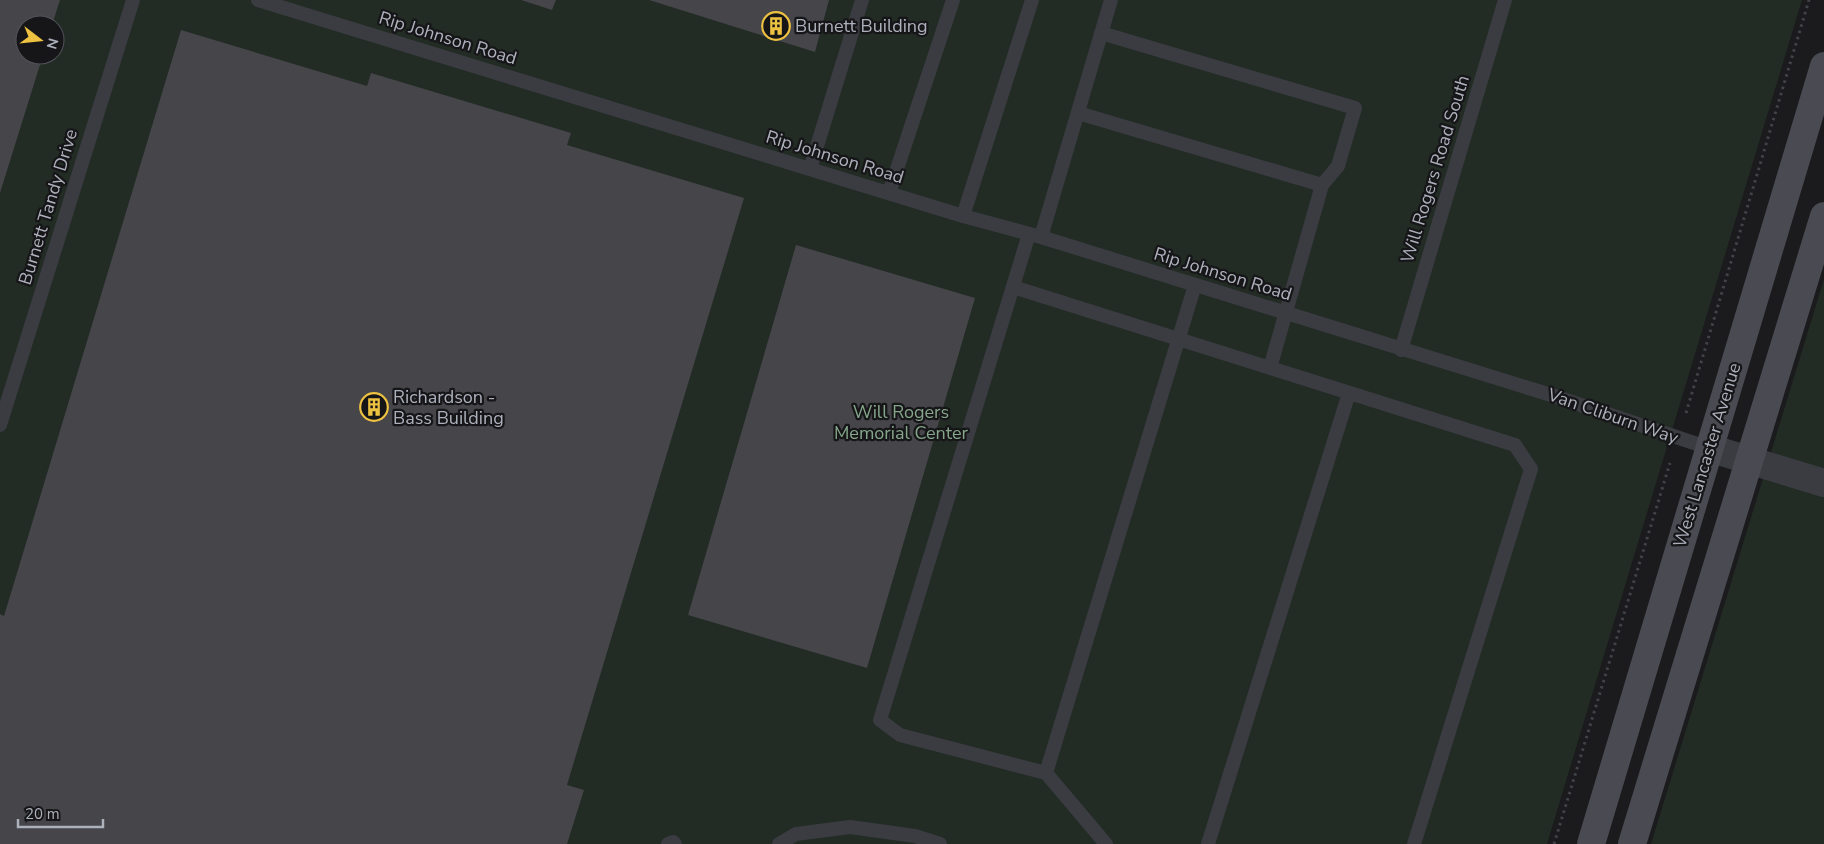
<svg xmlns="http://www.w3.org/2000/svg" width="1824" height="844" font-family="'Nunito Sans',sans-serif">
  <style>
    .green { fill: #222b24; fill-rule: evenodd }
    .building { fill: #45454a }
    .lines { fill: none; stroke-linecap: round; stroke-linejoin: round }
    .path { stroke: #414349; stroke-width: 3; stroke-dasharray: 2.5 4; stroke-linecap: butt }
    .service { stroke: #3b3c42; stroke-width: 14 }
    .minor { stroke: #3b3c42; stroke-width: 28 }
    .secondary { stroke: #4a4b52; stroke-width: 28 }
    .labels { text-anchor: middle; stroke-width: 4.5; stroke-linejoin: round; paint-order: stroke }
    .poi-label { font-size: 18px; fill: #adb1bc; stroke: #161518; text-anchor: start }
    .street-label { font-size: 18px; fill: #adb1bc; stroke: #161518 }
    .park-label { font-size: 18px; fill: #85a68a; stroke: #161518 }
  </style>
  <rect width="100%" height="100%" fill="#1b1a1d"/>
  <!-- green -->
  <path class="green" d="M0,0h1802l-255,844h-1547zM25,25h30v30h-30z
    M1824,279v565h-173z"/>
  <!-- building -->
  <path class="building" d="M0,0h60l-8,25h-27v30h18l-43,138z
    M521,0h35l-4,10z
    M649,0h180l-14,52z
    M181,30l186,56 4,-13 200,60 -4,12 177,53 -177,587 17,5 -17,54h-567v-230l4,2z
    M796,245l179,53 -108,370 -179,-53z"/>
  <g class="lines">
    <!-- path -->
    <path class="path" d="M1686,413l123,-413
      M1554,844l116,-381"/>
    <!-- service -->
    <path class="service" d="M258,0l705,216 78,21 510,158 158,53
      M1101,33l254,75 -17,58 -16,19
      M1078,113l244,72 -52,183
      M810,169l52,-169
      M889,193l64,-193
      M963,216l69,-216
      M1029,234l-149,486 20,15 146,38 60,71
      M1041,237l70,-237
      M1013,287l502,158 16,24 -117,375
      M1401,350l104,-350
      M0,425l133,-425
      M1046,773l149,-488
      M668,844l5,-2 2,2
      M779,844l17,-10 54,-7 65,9 25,8
      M1208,844l141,-451"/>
    <!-- minor -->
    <path class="minor" d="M1709,448l115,35"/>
    <!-- secondary -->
    <path class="secondary" d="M1591,844l233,-778
      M1632,844l192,-628"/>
  </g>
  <!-- icons -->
  <defs>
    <symbol id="building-ring" viewBox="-11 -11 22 22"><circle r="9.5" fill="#161518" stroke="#eec241" stroke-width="1.5"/><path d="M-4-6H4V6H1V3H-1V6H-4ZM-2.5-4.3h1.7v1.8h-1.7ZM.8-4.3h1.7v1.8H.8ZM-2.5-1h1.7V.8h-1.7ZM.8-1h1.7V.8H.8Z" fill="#eec241"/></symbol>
  </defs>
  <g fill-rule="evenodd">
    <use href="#building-ring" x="760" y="10" width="32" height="32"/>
    <use href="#building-ring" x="358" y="391" width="32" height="32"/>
  </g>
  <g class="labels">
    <!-- poi labels -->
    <g class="poi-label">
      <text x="795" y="32">Burnett Building</text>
      <text x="393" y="403">Richardson -<tspan x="393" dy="21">Bass Building</tspan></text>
    </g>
    <!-- street labels -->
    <g class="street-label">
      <text transform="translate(448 38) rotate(17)" y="6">Rip Johnson Road</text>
      <text transform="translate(835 157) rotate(17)" y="6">Rip Johnson Road</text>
      <text transform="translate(1435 169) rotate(-73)" y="6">Will Rogers Road South</text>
      <text transform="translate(48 207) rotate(-73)" y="6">Burnett Tandy Drive</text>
      <text transform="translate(1223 274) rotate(17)" y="6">Rip Johnson Road</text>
      <text transform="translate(1613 416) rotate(19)" y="6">Van Cliburn Way</text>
      <text transform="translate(1707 455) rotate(-73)" y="6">West Lancaster Avenue</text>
    </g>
    <!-- park labels -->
    <g class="park-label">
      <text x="901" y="418">Will Rogers<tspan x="901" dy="21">Memorial Center</tspan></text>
    </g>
  </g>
  <!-- north arrow -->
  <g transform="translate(40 40) rotate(106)"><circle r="24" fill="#161518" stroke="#52535a"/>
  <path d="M0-4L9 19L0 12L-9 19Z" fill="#eec241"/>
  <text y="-8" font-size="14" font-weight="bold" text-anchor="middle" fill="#adb1bc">N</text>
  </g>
  <!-- scale -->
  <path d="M18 819v8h85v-8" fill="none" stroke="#adb1bc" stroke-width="2.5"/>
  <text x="25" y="819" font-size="15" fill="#adb1bc" stroke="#161518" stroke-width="4" paint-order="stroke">20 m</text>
</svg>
